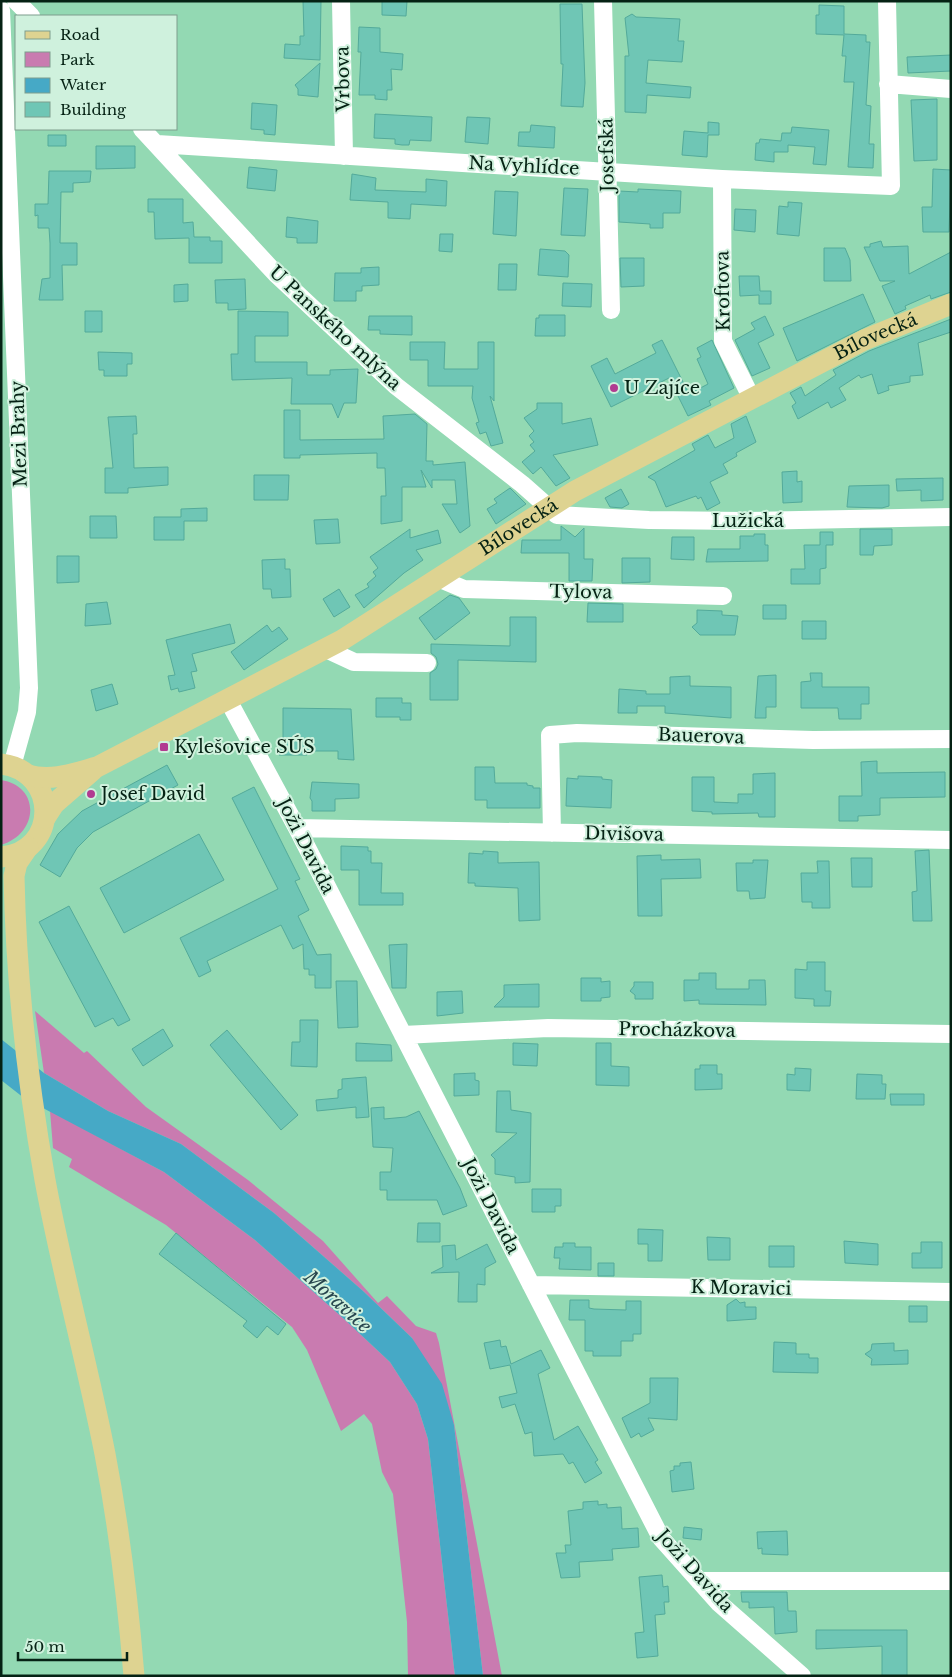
<svg xmlns="http://www.w3.org/2000/svg" width="952" height="1677" font-family="'Libre Baskerville',serif">
  <style>
    .green { fill: #c97bb0 }
    .water { fill: #46a9c6 }
    .building { fill: #6fc6b5; stroke: #53aa9a }
    .lines { fill: none; stroke-linecap: round; stroke-linejoin: round }
    .minor { stroke: #fff; stroke-width: 18 }
    .major { stroke: #ded391; stroke-width: 21 }
    .poi-dot { fill: #b13b91; stroke: #cff1dd; stroke-width: 2 }
    .labels { text-anchor: middle; stroke-width: 4; stroke-linejoin: round; paint-order: stroke }
    .street-label { font-size: 18px; fill: #052214; stroke: #cff1dd }
    .poi-label { font-size: 18px; fill: #052214; stroke: #cff1dd; text-anchor: start }
    .water-label { font-size: 19px; font-style: italic; fill: #27454e; stroke: #cff1dd }
  </style>
  <rect width="100%" height="100%" fill="#93d9b3"/>
  <!-- green -->
  <path class="green" d="M1,780c40,6 38,54 0,65z
    M35,1011l49,42 3,-2 59,56 102,73 75,61 55,62 9,-7 29,30 20,7 3,10 63,333h-19l-29,-251 -42,-87 -49,-47 -89,-78 -93,-69 -73,-33 -64,-38z
    M50,1111l114,61 91,68 88,78 47,44 27,42 11,35 27,237h-47l-1,-54 -14,-128 -11,-22 -10,-48 -8,-10 -23,17 -34,-81 -15,-23 -126,-102 -97,-58 3,-8 -19,-11z"/>
  <!-- water -->
  <path class="water" d="M1,1039l43,34 64,38 73,33 93,69 89,78 49,47 30,46 12,41 29,251h-28l-27,-237 -11,-35 -27,-42 -47,-44 -88,-78 -91,-68 -140,-74 -23,-18z"/>
  <!-- building -->
  <path class="building" d="M303,1h18l-1,59 -36,-2 1,-14 15,1v-9h4z
    M382,1h25l-1,15 -24,-1z
    M560,4h22l3,79 -2,24 -22,-1 2,-42h-2z
    M819,5l25,1v28l22,1v7h4l-4,63 5,1 -2,38h5l-1,24 -25,-1 6,-85h-10l2,-26h-4l2,-21 -28,-1v-19h3z
    M632,14l4,3 44,2 -2,22h6l-2,21 -34,-2 -2,23 45,4 -1,11 -43,-3 -1,18 -21,-1v-56h4l-4,-38z
    M359,27l21,1v24l23,2 -1,16 -11,-1 1,21h-5v10l-12,-1v-4h-16l2,-43h-3z
    M951,55v16l-43,2 -1,-16z
    M320,63l-2,34 -20,-2v-6l-3,-4z
    M937,99v61l-23,1 -3,-61z
    M252,103l25,2 -2,30 -11,-1v-4l-13,-1z
    M375,114l57,3 -1,24 -21,-1 -1,5h-7l-7,-1v-5l-21,-1z
    M467,117l23,1 -2,26 -23,-2z
    M708,122l11,1v12h-11l-1,22 -25,-2 2,-24 24,2z
    M531,125l24,2 -1,21 -36,-2 1,-14h11z
    M792,127l37,3 -3,35 -13,-1 2,-17 -27,-2v7h-14v10l-19,-2 1,-17h3l1,-4 21,2 1,-8h9z
    M48,135h18v11h-18z
    M96,146h39v22l-39,1z
    M249,167l28,3 -2,21 -28,-3z
    M933,169l18,1 -2,62h-26l-1,-25h10z
    M49,171h42l-1,11 -17,1v9h-12l-1,51h17v22h-15l1,35h-24l3,-21 8,-1v-35l-1,-15h-11v-13l-3,1v-12h13z
    M352,174l24,4 -1,12 51,2v-13l21,2 -1,25 -35,-2 -1,15 -22,-1v-16l-38,-2z
    M564,188l24,1 -3,47 -24,-1z
    M638,189l43,2 -1,22h-17v15h-13v-4l-31,-2v-31l19,1z
    M495,191l23,1 -2,44 -23,-2z
    M148,199h35v24l10,-1 1,15h16v4h12v22h-33v-25l-34,1 -1,-27h-6z
    M788,202l14,1 -3,33 -22,-2 2,-28 9,1z
    M735,209l21,1 -1,22 -21,-2z
    M287,217l31,4 -1,22h-20v-5l-11,-1z
    M440,234h13l-1,18 -13,-1z
    M881,241l2,6 25,-1 1,28 42,-22v40l-20,7 -1,-4 -25,11 1,3 -11,5 -13,-28 13,-5h-15l-16,-34h6v-3z
    M824,248h21l5,12 1,21h-27z
    M540,249l25,2 4,4 -1,22 -30,-2z
    M620,258h24v28l-23,1z
    M499,264h18l-1,26h-18z
    M379,267v18l-17,1v5h-6v10h-22l1,-28h26v-5z
    M739,276h20l1,15h11v13h-12v-9l-19,1z
    M245,279l1,30 -18,1v-7h-12l-1,-23z
    M563,283l29,1 -1,23 -29,-1z
    M188,284v17l-14,1v-17z
    M863,294l12,28 -78,39 -14,-33z
    M85,311h17v21h-17z
    M238,311l50,1v24h-33v26h52v13h23v-5l28,-1 -2,34h-12l-6,15 -6,-14h-41l1,-26 -60,2 -1,-26h7z
    M539,315h26v21h-30l1,-18h3z
    M369,316h43v19l-32,-1v-4h-12z
    M765,316l9,19 -16,8 12,25 -18,8 -17,-36 20,-11 -4,-6z
    M951,319v13l-33,11 5,32 -13,1v6l-22,4 1,4 -11,4 -6,-20 -11,4 -2,-3 -20,13 7,12 -15,8 -3,-6 -30,17 -6,-13 4,-3 -6,-10 11,-6 4,9 31,-21 -3,-5 36,-19z
    M662,340l27,54 19,-10 -11,-25 4,-2 -4,-9 15,-8 22,48 -25,13 2,4 -23,11 -19,-38 -58,29 -20,-41 16,-8 8,16 41,-21 -4,-8z
    M410,342h35l-1,27h34v-27h16v59l-4,-5 13,47 -12,3 -5,-14 -6,2 -4,-11 3,-1 -7,-24 1,-12h-45v-26h-18z
    M98,352l34,1v11h-5v12h-23v-6h-5z
    M537,403h25v21l29,-6 7,27 -45,10 17,23 -14,8 -15,-19 -8,7 -11,-12 13,-11 -5,-6 4,-3 -5,-6 5,-5 -10,-13 13,-9z
    M284,410h16v30l84,-1 -1,-23 32,-2 12,10 -1,37h7v4l32,-3 5,64 -10,7 -18,-29h15l-2,-24h-23v8l-11,-18 5,17h-24v34l-21,3v-28h5l-1,-28h-8v-15l-77,2v3h-16z
    M136,416l1,18h-4l1,34 34,-1v18l-40,3v5h-23v-25h8l-5,-51z
    M746,416l10,26 -20,11 1,3 -14,8 5,9 -18,9 10,21 -13,7 -6,-13 -3,2 -2,-3 -30,11 -11,-26 -7,-4 47,-27 -3,-6 16,-9 7,13 19,-10 -3,-14z
    M797,471v11l5,-1v21l-19,1 -1,-31z
    M254,475h35l-1,25h-34z
    M943,478v22l-22,1v-11l-24,1 -1,-12z
    M889,485v21l-7,2 -35,-1 2,-21z
    M510,488l16,16 -30,20 -9,-15 10,-6 -3,-4z
    M621,489l8,15 -7,4 -12,-1 -5,-9z
    M207,508v13h-23v19h-30v-23h27v-8z
    M90,516h26l1,22h-27z
    M338,519l2,24 -24,1 -2,-24z
    M561,526l14,11 9,-9v31h9l-1,22h-23v-28h-48l1,-13h39z
    M410,529v9l28,-8 3,13 -25,7 7,10 -19,13 -40,35 -9,-13 14,-8 -2,-3 9,-8 -3,-4 5,-4 -8,-11z
    M860,529h32v16l-18,1 -1,9h-13z
    M820,532h13v13h-7v23l-6,1v15h-29v-15h14l-1,-24h16z
    M754,534h11v11h3v16l-62,1 2,-13h32v-13h14z
    M672,537h22v23l-23,-1z
    M57,556h22v26l-22,1z
    M622,558h28v24l-28,1z
    M285,559v10h5l1,28 -19,1 -1,-9h-8l-1,-29z
    M339,589l11,18 -16,10 -11,-18z
    M450,595l9,3 11,15 -35,27 -16,-22z
    M107,602l4,22 -26,2 1,-22z
    M588,603l35,1v18h-36z
    M763,605h23v14h-23z
    M697,610l25,1v4l16,1 -3,19h-35l-8,-8 5,-4z
    M510,617h26v45l-78,-2v40h-28v-27l6,-4 2,-5 -2,-7 -5,-4v-9l79,2z
    M802,621h24v18h-24z
    M230,624l5,19 -43,11 5,17 -6,1 4,16 -16,4 -1,-4 -7,2 -3,-14 7,-1 -9,-35z
    M267,625l5,7 7,-5 9,12 -44,31 -13,-18z
    M810,673h12v14h47v17h-8v15h-22l-1,-11h-37v-26l10,-1z
    M776,675v32h-10v11h-11l3,-42z
    M690,676v10l41,1v31l-66,-5v-7h-28v7h-19l1,-24 27,2v3h24v-17z
    M112,684l6,20 -22,7 -5,-21z
    M376,698h26v5h9v17h-11v-3h-24z
    M283,708l68,1 3,51 -16,-1v-8h-31v4h-28v-17h4z
    M877,761v12l68,-1v25l-65,1v17l-22,1v5h-19v-25h23l-1,-34z
    M167,765l11,20 -85,47 -16,16 -17,29 -20,-12 18,-31 24,-23z
    M475,767h19l1,16h32v2l6,1v2h7v20h-53v-8h-12z
    M775,773v44h-16l-1,-4 -46,1v-2l-20,-1v-34h22v25l24,1v-9h15v-20z
    M578,776l24,1v2l10,1 -1,28 -45,-2 1,-28 11,1z
    M312,782l47,2v14l-24,1v12h-23v-10l-2,-3z
    M254,787l46,92 -5,2 14,29 -11,6 19,39 14,-1v34h-16v-13h-6v-6h-5l-1,-25 -10,5 -12,-24 -74,36 4,10 -12,6 -19,-39 98,-49 -46,-91z
    M199,834l25,46 -100,53 -24,-45z
    M341,846l27,1v4h3v12h11l-1,30h22v12h-44v-35h-18z
    M929,850l3,71h-19l-1,-29 5,-1 -2,-40z
    M483,851l15,1v11l41,-1 1,58 -21,1 -1,-33 -43,-2v-3h-7l1,-30 14,1z
    M661,855v5l39,-1 1,19 -40,1 1,37h-24l-1,-60z
    M851,858h21v29h-20z
    M753,860h15l-3,38 -15,1 -1,-8h-12l-1,-28h17z
    M817,861h12l1,47h-18v-6h-10l-1,-29h17z
    M69,906l61,114 -12,6 -5,-8 -18,9 -56,-105z
    M407,944l-1,44h-14l-3,-43z
    M807,962h18v29h6l-1,15h-16v-7l-19,-1v-29l12,1z
    M699,973h17v16h33v-9h16l1,25 -67,-1v-4l-15,1v-21h15z
    M581,978h20v4l9,-1v16l-9,1v3h-20z
    M336,981h21l1,46 -20,1z
    M634,982h19v17h-18v-4l-5,-4 4,-5z
    M539,984v23h-45l10,-10v-12z
    M462,991l1,22 -26,3v-24z
    M300,1020h18l-1,47 -26,-1 1,-24h8z
    M163,1029l10,17 -30,20 -11,-17z
    M227,1030l71,85 -17,15 -71,-85z
    M356,1043l35,2 1,16h-36z
    M513,1043l25,1 -1,22 -24,-1z
    M596,1043h15v23l18,1v19l-33,-1z
    M700,1065h17v9h5v15l-27,1v-21h5z
    M795,1068l16,1 -1,22 -23,-1v-16l8,1z
    M475,1073v7l4,1v14l-25,1v-22z
    M857,1074l25,1v9h4l-1,15h-29z
    M366,1077l3,40 -13,1v-11l-39,4 -1,-11 22,-2v-8l4,-1v-10z
    M497,1091h13l1,19 20,3 -1,69 -15,1v-6l-20,-3v-15l-4,-4 26,-22 -21,-1z
    M890,1094h34v11h-33z
    M384,1107v12l22,-2 13,-6 41,77 7,18 -24,9 -6,-15h-50v-10h-7v-18h11l2,-24 -20,-1 -2,-39z
    M532,1189h29v17h-6v6h-23z
    M418,1223h22v19h-23z
    M638,1229l25,1 -1,31h-14v-17h-10z
    M176,1233l110,91 -8,11 -11,-9 -10,12 -14,-12 4,-5 -88,-67z
    M707,1237l23,1v22h-22z
    M844,1241l34,3v21l-33,-2z
    M921,1242h21v26h-30v-15h9z
    M563,1243h12v4h16v23l-32,-1 1,-11h-6l1,-11h8z
    M487,1244l9,18 -11,6v17l-8,-1v18h-19l1,-30 -28,1 12,-6 -1,-21 13,-1 1,15z
    M769,1246h25v21h-25z
    M598,1263h16v13h-16z
    M736,1299l4,4 5,-1v5h11v12l-29,2v-16z
    M570,1300h19v8l5,1 32,1v-9h15v33h-8v7h-12v15h-28v-5h-8v-31h-16z
    M909,1306h18v16h-18z
    M500,1340l1,7 5,-1 5,18 30,-14 9,18 -12,6 16,66 24,-14 20,34 -3,2 7,11 -17,10 -12,-21 -4,2 -6,-10 -29,2 -2,-24 -7,2 -10,-30 -13,4 -3,-11 18,-4 -7,-28 -20,4 -6,-26z
    M774,1342l22,1v11h13v4h9v15l-45,-1z
    M894,1343v8l14,-1v14l-37,1 1,-6 -7,-5 6,-4 1,-6z
    M650,1378h28l-1,42 -29,-2 6,12 -13,7 -2,-4 -8,5 -9,-20 28,-15z
    M691,1462l3,27 -22,3 -2,-21 4,-1v-4h6v-3z
    M598,1501v4l9,-1v4l14,-1 1,22 16,-1 1,19 -27,2 1,11 -34,2 1,15 -19,1 -5,-25h10l-1,-8h6l-3,-34 15,-2v-7z
    M684,1527l18,2 -1,11 -18,-2z
    M787,1531l1,24 -26,-1v-6l-4,1 -1,-17z
    M662,1575l1,12 5,-1 1,16h-5l1,12 -10,1 3,41 -21,2 -2,-25 9,-1 -5,-55z
    M741,1592h46l1,19h8l1,21 -22,2 -1,-27 -25,1v-6h-7z
    M816,1630h91v46h-25v-30l-66,3z"/>
  <g class="lines">
    <!-- minor -->
    <path class="minor" d="M16,1l15,15
      M341,1l3,155
      M603,1l8,309
      M1,10l28,678 -2,24 -15,54
      M888,84l63,5
      M142,129l134,145 120,112 126,98 35,31 92,5 96,1 206,-4
      M157,144l565,35 169,7 -4,-185
      M722,179l1,162 28,56
      M440,579l24,10 259,7
      M326,649l28,13 73,1
      M228,700l69,128 364,710 58,65 83,73
      M297,828l654,12
      M552,833l-2,-98 27,-2 236,7 138,-1
      M403,1035l145,-7 403,6
      M531,1285l420,7
      M699,1581h252"/>
    <!-- major -->
    <g class="major">
      <path d="M1,764c59,7 58,89 0,93"/>
      <path id="s1" d="M28,775c23,7 47,-2 69,-8l245,-127 233,-149 289,-151 87,-36"/>
      <path d="M45,818l9,-14 39,-34"/>
      <path d="M28,847l-11,16 -3,13c2,103 13,203 31,304 17,92 42,182 60,274 14,73 23,148 29,222"/>
    </g>
  </g>
  <!-- markers -->
  <g class="poi-dot">
    <circle cx="614" cy="388" r="5"/>
    <rect x="159" y="742" width="10" height="10" rx="2.5"/>
    <circle cx="91" cy="794" r="5"/>
  </g>
  <g class="labels">
    <!-- street labels -->
    <g class="street-label">
      <text transform="translate(343 79) rotate(-91)" y="6">Vrbova</text>
      <text transform="translate(607 155) rotate(-91)" y="6">Josefská</text>
      <text transform="translate(524 166) rotate(3)" y="6">Na Vyhlídce</text>
      <text transform="translate(723 291) rotate(-91)" y="6">Kroftova</text>
      <text transform="translate(335 328) rotate(43)" y="6">U Panského mlýna</text>
      <text dy="6" stroke="none"><textPath href="#s1" startOffset="961">Bílovecká</textPath></text>
      <text transform="translate(19 434) rotate(-92)" y="6">Mezi Brahy</text>
      <text x="748" y="527">Lužická</text>
      <text dy="6" stroke="none"><textPath href="#s1" startOffset="556">Bílovecká</textPath></text>
      <text transform="translate(581 592) rotate(1)" y="6">Tylova</text>
      <text transform="translate(701 736) rotate(2)" y="6">Bauerova</text>
      <text transform="translate(624 834) rotate(1)" y="6">Divišova</text>
      <text transform="translate(306 846) rotate(63)" y="6">Joži Davida</text>
      <text transform="translate(677 1030) rotate(1)" y="6">Procházkova</text>
      <text transform="translate(491 1206) rotate(63)" y="6">Joži Davida</text>
      <text transform="translate(741 1288) rotate(1)" y="6">K Moravici</text>
      <text transform="translate(695 1571) rotate(48)" y="6">Joži Davida</text>
    </g>
    <!-- poi labels -->
    <g class="poi-label">
      <text x="624" y="394">U Zajíce</text>
      <text x="174" y="753">Kylešovice SÚS</text>
      <text x="101" y="800">Josef David</text>
    </g>
    <!-- water labels -->
    <g class="water-label">
      <text transform="translate(338 1301) rotate(42)" y="7">Moravice</text>
    </g>
  </g>
  <!-- border -->
  <rect width="952" height="1677" fill="none" stroke="#052214" stroke-width="5"/>
  <!-- legend -->
  <rect x="15" y="15" width="162" height="115" fill="#cff1dd" stroke="#7e9e8d"/>
  <rect x="25" y="31" width="25" height="8" fill="#ded391" stroke="#7e9e8d"/>
  <text x="60" y="40" font-size="15" fill="#052214">Road</text>
  <rect x="25" y="52" width="25" height="15" fill="#c97bb0" stroke="#7e9e8d"/>
  <text x="60" y="65" font-size="15" fill="#052214">Park</text>
  <rect x="25" y="78" width="25" height="15" fill="#46a9c6" stroke="#7e9e8d"/>
  <text x="60" y="90" font-size="15" fill="#052214">Water</text>
  <rect x="25" y="102" width="25" height="15" fill="#6fc6b5" stroke="#7e9e8d"/>
  <text x="60" y="115" font-size="15" fill="#052214">Building</text>
  <!-- scale -->
  <path d="M18 1652v8h109v-8" fill="none" stroke="#052214" stroke-width="2.5"/>
  <text x="25" y="1652" font-size="15" fill="#052214" stroke="#cff1dd" stroke-width="4" paint-order="stroke">50 m</text>
</svg>
